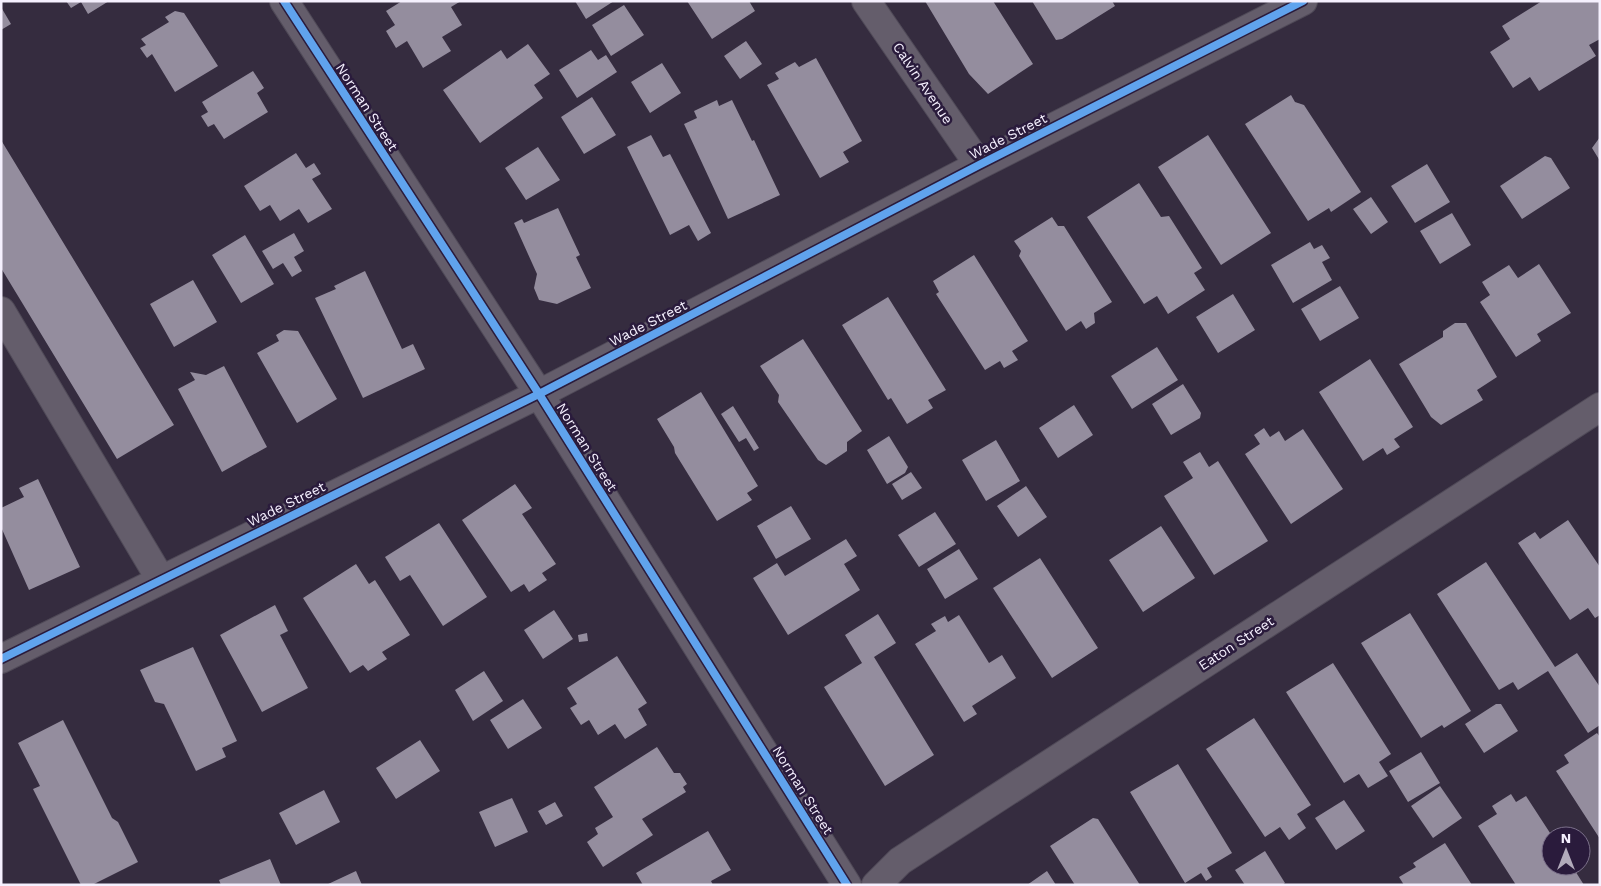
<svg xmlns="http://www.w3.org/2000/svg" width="1601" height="886" font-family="'Work Sans',sans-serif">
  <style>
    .building { fill: #948d9e }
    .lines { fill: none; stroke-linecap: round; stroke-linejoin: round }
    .minor-casing { stroke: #504a58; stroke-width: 30 }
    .minor { stroke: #645d6b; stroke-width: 28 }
    .cycleway-casing { stroke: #2a1b3c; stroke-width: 11 }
    .cycleway { stroke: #60a3ed; stroke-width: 8 }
    .labels { text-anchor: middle; stroke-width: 5; stroke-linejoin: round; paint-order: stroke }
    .street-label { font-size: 14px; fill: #f5f0fe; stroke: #2a1b3c }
  </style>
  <rect width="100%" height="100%" fill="#352c3f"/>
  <!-- building -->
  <path class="building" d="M66,1h43l-21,13 -7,-12 -10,6z
    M402,1h59l-10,6 11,18 -20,12 9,14 -28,17 -16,-27 -11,7 -10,-17 9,-6 -9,-14z
    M575,1h39l-28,18z
    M687,1h62l6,10 -43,28z
    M925,1h68l40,63 -45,30 -19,-20z
    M1032,1h80l3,5 -53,33 -6,1z
    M1542,1h58v38l-11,6 7,11 -57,35 -9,-14 -17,11 -23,-36 20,-13 -8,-13z
    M624,5l20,30 -33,21 -19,-31z
    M1,7l10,17 -10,6z
    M175,11l9,2 34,53 -43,26 -23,-38 -5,4 -7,-10 6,-3 -5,-6 28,-17 -4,-5z
    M746,41l16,23 -22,15 -16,-23z
    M528,44l22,30 -16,11 9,13 -63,45 -37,-53 58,-40 6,9z
    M591,50l7,10 8,-5 11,17 -40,26 -18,-28z
    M816,58l46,83 -19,11 6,10 -29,16 -53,-93 12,-6 -4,-6 20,-11 4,5z
    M662,63l19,30 -31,20 -19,-31z
    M253,71l11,17 -7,5 11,19 -44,27 -10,-15 -6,3 -7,-11 7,-4 -6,-10z
    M1291,95l4,7 9,3 57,87 -30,20 -2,-4 -21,13 -63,-97z
    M592,97l24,38 -32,19 -23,-37z
    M717,100l2,6 13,-6 20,41 2,-1 26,55 -52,24 -44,-95 13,-6 -3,-7z
    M651,135l12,22 7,-3 41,79 -13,8 -9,-16 -19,10 -43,-88z
    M1208,135l63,98 -50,32 -63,-98z
    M1600,137v24l-8,-13z
    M1,140l173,285 -57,34 -116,-191z
    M538,147l22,33 -34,20 -21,-32z
    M296,153l10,15 8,-5 7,11 -9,5 20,30 -24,14 -9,-14 -19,12 -10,-16 -10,6 -16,-25z
    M1545,156l6,2 19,30 -48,31 -22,-33z
    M1427,164l23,38 -35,21 -24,-37z
    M1139,183l22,34 8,-1 33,52 -8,5 11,17 -37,24 -11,-18 -13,8 -57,-87z
    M1371,197l17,25 -17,12 -18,-25z
    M558,208l22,47 -4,2 15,31 -34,16 -18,-4 -5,-12 3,-14 -23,-51 8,-4 2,4z
    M1452,213l19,32 -31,19 -20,-33z
    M1052,217l6,9h6l48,76 -18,11 1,10 -9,6 -5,-8 -15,10 -47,-75 2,-5 -7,-10z
    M294,233l10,18 -10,6 8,14 -10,6 -9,-14 -10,6 -11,-18z
    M245,235l29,49 -33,19 -29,-48z
    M1310,242l4,7 8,-4 8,13 -8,4 10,18 -39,23 -22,-38z
    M974,255l54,86 -16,10 6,9 -14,8 -4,-7 -15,9 -49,-76 3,-2 -6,-11z
    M1539,264l32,49 -34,21 4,7 -25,16 -36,-55 10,-7 -8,-13 27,-17 9,13z
    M365,271l37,78 11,-5 12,25 -62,29 -48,-100 21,-9 -2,-3z
    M193,280l24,42 -43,25 -24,-43z
    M1340,286l19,32 -39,23 -19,-32z
    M1233,294l22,36 -37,23 -22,-36z
    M888,297l58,93 -18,10 5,8 -26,16 -16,-26 -3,2 -46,-75z
    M1455,323h11l31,54 -20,13 6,10 -42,25 -10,-8 -32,-53 44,-27v-6z
    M284,330l14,1 39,68 -40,24 -40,-70 22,-12 -3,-6z
    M803,339l59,92 -15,11v9l-21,14 -8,-5 -40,-58 1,-7 -19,-29z
    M1157,347l21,33 -46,29 -21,-33z
    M1370,359l43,68 -19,12 6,8 -13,8 -4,-7 -20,13 -44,-69z
    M224,366l43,81 -45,25 -44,-83 17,-9 -5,-8 16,3z
    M1183,384l18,29 -1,5 -29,17 -19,-31z
    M701,392l57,94 -11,7 5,7 -35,21 -42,-68 -1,-6 -17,-28z
    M1074,405l19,30 -35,23 -19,-30z
    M733,406l26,42 -5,3 -8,-13 -7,4 -18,-28z
    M1264,428l6,9 9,-6 6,10 18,-12 40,60 -52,35 -46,-70 15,-10 -6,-9z
    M889,436l19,31 -3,6 -18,11 -20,-34z
    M996,440l24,41 -34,20 -24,-41z
    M1200,452l9,15 9,-6 50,80 -54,34 -50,-79 29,-18 -10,-16z
    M911,472l11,16 -20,12 -10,-16z
    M38,479l42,88 -51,23 -28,-63v-19l23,-11 -5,-9z
    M515,484l17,24 -10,6 34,50 -14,9 5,7 -18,12 -5,-8 -13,8 -49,-72z
    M1026,486l21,31 -29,20 -21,-31z
    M791,506l20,33 -35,20 -19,-33z
    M935,512l21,32 -37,23 -21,-32z
    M1568,520l32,47v48l-5,3 -7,-10 -18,12 -52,-77 17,-11 5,7z
    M439,523l48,74 -44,29 -33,-51 -10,6 -15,-24z
    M1161,526l34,52 -52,34 -34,-52z
    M846,539l11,17 -13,8 16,26 -72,45 -35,-57 24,-15 8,13z
    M959,549l19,30 -33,20 -18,-30z
    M1040,558l58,90 -46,30 -59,-90z
    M1486,562l69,105 22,-14 23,34v38l-12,8 -40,-62 -30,19 -5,-8 -14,8 -62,-96z
    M356,564l13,20 6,-4 35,55 -28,17 5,7 -19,12 -5,-6 -13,8 -47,-75z
    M275,605l13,26 -8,4 28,53 -46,24 -42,-77z
    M554,610l19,29 -30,20 -19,-29z
    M1410,613l61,98 -27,17 -2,-3 -21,13 -60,-95z
    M878,614l18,29 -22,14 60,98 -49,31 -61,-99 38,-24 -17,-28z
    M959,615l30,48 13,-8 14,23 -44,28 5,8 -13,8 -49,-78 21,-13 -5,-7 14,-8 3,6z
    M587,633l1,8 -9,1 -1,-7z
    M193,647l44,94 -15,7 4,9 -30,14 -32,-67 -9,-2 -15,-32z
    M617,656l30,47 -9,6 9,16 -22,14 -10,-15 -17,11 -9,-15 -8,5 -11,-17 7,-4 -10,-16z
    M1333,663l58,91 -12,8 9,14 -20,12 -9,-14 -15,9 -58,-91z
    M484,671l19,30 -30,20 -18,-31z
    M523,699l19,29 -34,21 -18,-29z
    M1496,704h5l17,27 -34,22 -19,-29z
    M1254,718l57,87 -14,9 9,14 -17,12 -9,-13 -15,10 -59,-88z
    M63,720l49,98 6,4 20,40 -46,23h-11l-48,-96 7,-3 -22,-43z
    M1597,733l3,4v102l-44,-68 13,-8 -5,-8z
    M420,740l20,31 -44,28 -20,-31z
    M657,747l17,26h6l7,11 -4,3 3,5 -44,27 11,16 -50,32 -16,-25 11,-8 -3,-6 18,-11 -19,-30z
    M1421,752l19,31 -32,19 -19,-31z
    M1178,764l54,89 -25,15 5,9 -6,4 -5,-8 -16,10 -55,-91z
    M1440,786l22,32 -29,20 -22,-32z
    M324,790l16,32 -44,23 -17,-32z
    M1511,794l5,8 10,-6 26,40h-1v30h21l12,19h-68l-38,-59 19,-12 -5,-8z
    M512,798l16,34 -33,15 -16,-35z
    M1344,800l21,31 -29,19 -21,-32z
    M555,802l8,14 -17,9 -8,-14z
    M1093,818l5,1 42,66h-65l-25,-39z
    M708,831l23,39 -20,11 2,4h-70l-7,-12z
    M1445,843l27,42h-68l-5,-8 17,-10 -3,-4z
    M1265,851l20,32 -3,2h-37l-10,-15z
    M270,859l11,26h-60l-2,-5z
    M356,871l6,14h-36z
    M1047,871l9,14h-29z"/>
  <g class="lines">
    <defs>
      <path id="minor" d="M284,1l255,393 308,491
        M866,1l113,164
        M1,311l160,269
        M1,659l538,-265 440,-229 324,-164
        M876,885l24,-24 700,-454"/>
    </defs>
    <!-- minor casing -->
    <use href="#minor" class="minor-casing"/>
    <!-- minor -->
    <use href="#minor" class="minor"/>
    <defs>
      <path id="cycleway" d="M284,1l255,393 308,491
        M1,659l538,-265 440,-229 324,-164"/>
    </defs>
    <!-- cycleway casing -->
    <use href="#cycleway" class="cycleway-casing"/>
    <!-- cycleway -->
    <use href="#cycleway" class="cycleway"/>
  </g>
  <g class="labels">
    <!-- street labels -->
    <g class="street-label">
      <text transform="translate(923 83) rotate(56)" y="5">Calvin Avenue</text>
      <text transform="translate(367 107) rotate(57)" y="5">Norman Street</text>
      <text transform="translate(1008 136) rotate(-27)" y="5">Wade Street</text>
      <text transform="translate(648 323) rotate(-27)" y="5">Wade Street</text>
      <text transform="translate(587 447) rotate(58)" y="5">Norman Street</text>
      <text transform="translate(286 504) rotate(-26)" y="5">Wade Street</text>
      <text transform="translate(1236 643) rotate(-33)" y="5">Eaton Street</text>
      <text transform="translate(803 790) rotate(58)" y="5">Norman Street</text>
    </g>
  </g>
  <!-- border -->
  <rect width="1601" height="886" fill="none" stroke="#f5f0fe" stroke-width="5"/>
  <!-- north arrow -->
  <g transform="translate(1566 851)"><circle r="24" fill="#2a1b3c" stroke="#7b708a"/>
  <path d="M0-4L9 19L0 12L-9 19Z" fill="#b2abbb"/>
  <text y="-8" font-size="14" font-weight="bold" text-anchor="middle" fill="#f5f0fe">N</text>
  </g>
</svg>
